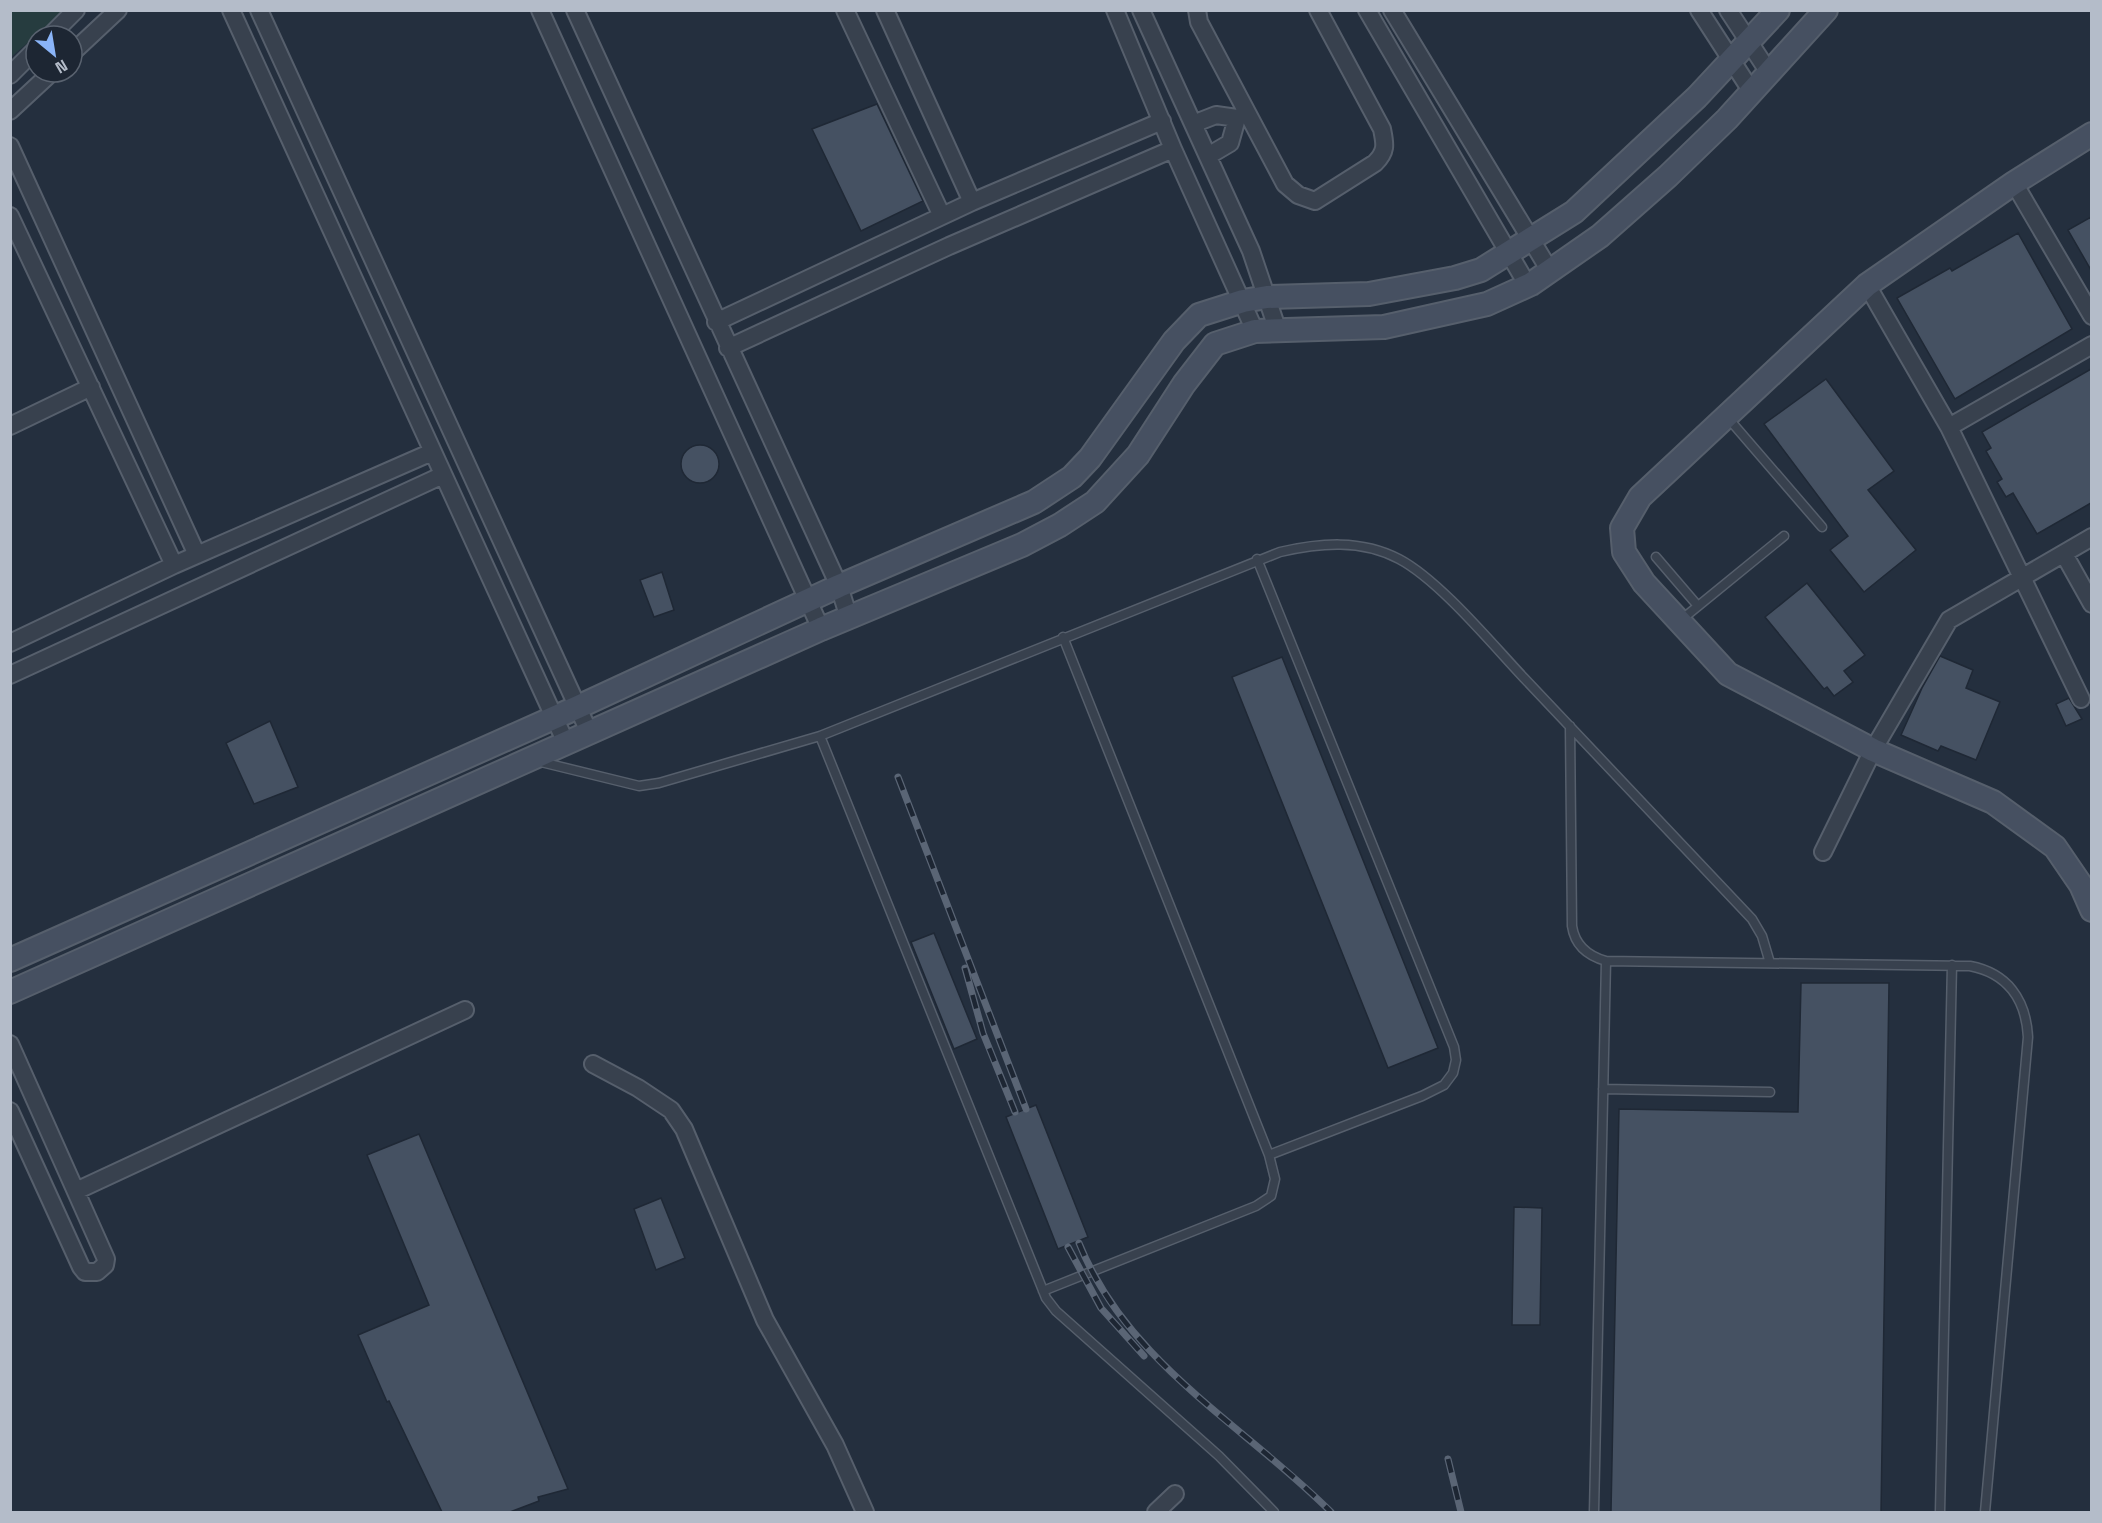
<svg xmlns="http://www.w3.org/2000/svg" width="2102" height="1523" font-family="'Space Grotesk',sans-serif">
  <style>
    .green { fill: #263c3f }
    .building { fill: #455162; stroke: #1f2835; stroke-width: 1.5 }
    .lines { fill: none; stroke-linecap: round; stroke-linejoin: round }
    .lane-casing { stroke: #565f6c; stroke-width: 11 }
    .street-casing { stroke: #565f6c; stroke-width: 20 }
    .secondary-casing { stroke: #565f6c; stroke-width: 26 }
    .lane { stroke: #38414e; stroke-width: 8 }
    .street { stroke: #38414e; stroke-width: 16 }
    .secondary { stroke: #465061; stroke-width: 22 }
    .rail-casing { stroke: #5a6575; stroke-width: 7 }
    .rail { stroke: #1d2633; stroke-width: 4.5; stroke-dasharray: 14; stroke-linecap: butt }
  </style>
  <rect width="100%" height="100%" fill="#242f3e"/>
  <!-- green -->
  <path class="green" d="M11,11h54l-54,46z"/>
  <!-- building -->
  <path class="building" d="M877,104l46,97 -62,30 -49,-102z
    M2091,217v53l-23,-40z
    M2018,233l54,96 -117,70 -58,-101 53,-30 2,3z
    M2091,369v134l-54,31 -24,-41 -7,4 -9,-15 5,-3 -16,-28 5,-3 -9,-16z
    M1826,379l68,92 -26,19 48,60 -52,42 -34,-42 18,-14 -84,-112z
    M681 464a19 19 0 1 1 38 0a19 19 0 1 1-38 0Z
    M662,572l12,38 -20,7 -14,-37z
    M1807,583l58,72 -21,16 9,11 -19,14 -7,-9 -3,2 -59,-72z
    M1940,656l33,14 -7,18 34,14 -24,58 -35,-14 -3,5 -37,-16 21,-47z
    M1282,657l156,391 -50,20 -156,-391z
    M2069,698l13,21 -16,7 -10,-22z
    M270,721l28,66 -44,17 -28,-61z
    M934,933l43,106 -23,10 -43,-107z
    M1801,983h88l-8,529h-270l8,-403 179,3z
    M1036,1105l52,132 -30,12 -52,-132z
    M419,1134l149,355 -30,8 1,4 -29,11h-68l-53,-111 -2,1 -29,-67 71,-30 -62,-150z
    M661,1198l24,60 -29,12 -22,-61z
    M1514,1207l28,1 -2,117h-28z"/>
  <g class="lines">
    <defs>
      <path id="lane" d="M1728,418l94,109
        M1656,557l42,49
        M1257,559l197,488 2,13 -3,13 -9,12 -22,11 -153,59
        M1681,620l103,-84
        M1570,726l2,200c3,20 16,30 34,35l364,5c37,7 56,33 58,71l-43,475
        M820,736l226,562 10,13 163,145 55,56
        M537,761l102,25 20,-3 161,-47 460,-184c40,-9 81,-13 119,7 40,21 93,85 125,119 76,80 152,161 228,241l10,17 8,27
        M1603,1089l167,3
        M1043,1291l213,-85 15,-10 4,-17 -6,-24 -206,-518
        M1594,1512l12,-551
        M1940,1512l12,-547"/>
      <path id="street" d="M231,10l335,733
        M259,10l331,724
        M540,10l281,619
        M575,10l264,576 10,32
        M845,10l97,206
        M885,10l87,192
        M1115,10l58,139 82,182
        M1141,10l110,241 27,80
        M1197,10l2,12 86,162 13,11 17,6 60,-38c12,-12 10,-19 7,-34l-64,-119
        M1367,10l161,276
        M1392,10l158,261
        M1699,10l53,82
        M1728,10l42,64
        M50,36l26,-26
        M72,53l46,-43
        M10,75l26,-26
        M10,111l42,-39
        M1193,124l23,-9 21,3 -7,25 -22,13
        M10,146l187,409
        M2014,183l78,133
        M10,216l164,349
        M1867,285l82,142 132,272
        M716,322l256,-120 190,-81
        M728,348l221,-102 224,-97
        M10,426l81,-39
        M1949,427l143,-82
        M2064,554l28,50
        M10,643l164,-78 258,-113
        M10,675l433,-200
        M1823,852l50,-102 76,-130 143,-83
        M10,1044l96,215 -1,6 -8,7h-12l-4,-5 -71,-156
        M593,1064l45,24 33,22 13,19 81,191 70,125 30,67
        M76,1191l389,-181
        M1156,1512l19,-18"/>
      <path id="secondary" d="M2092,134l-78,49 -147,102 -227,212 -18,31 2,24 20,31 84,91 145,76 120,52 62,45 26,38 11,25
        M10,960l568,-253 261,-121 195,-84 38,-25 18,-19 84,-117 25,-26 44,-14 24,-4 102,-3 86,-16 26,-8 93,-58 123,-115 81,-87
        M10,992l811,-363 201,-84 38,-20 35,-23 43,-47 46,-71 31,-40 40,-13 129,-4 103,-23 44,-20 69,-48 68,-60 59,-57 99,-109"/>
    </defs>
    <!-- lane casing -->
    <use href="#lane" class="lane-casing"/>
    <!-- street casing -->
    <use href="#street" class="street-casing"/>
    <!-- secondary casing -->
    <use href="#secondary" class="secondary-casing"/>
    <!-- lane -->
    <use href="#lane" class="lane"/>
    <!-- street -->
    <use href="#street" class="street"/>
    <!-- secondary -->
    <use href="#secondary" class="secondary"/>
    <defs>
      <path id="rail" d="M898,777l128,332
        M965,968l18,65 32,79
        M1079,1243c48,120 165,182 252,269
        M1068,1247l33,61 43,48
        M1448,1459l13,53"/>
    </defs>
    <!-- rail casing -->
    <use href="#rail" class="rail-casing"/>
    <!-- rail -->
    <use href="#rail" class="rail"/>
  </g>
  <!-- border -->
  <rect width="2102" height="1523" fill="none" stroke="#b4bcc9" stroke-width="24"/>
  <!-- north arrow -->
  <g transform="translate(54 54) rotate(150)"><circle r="28" fill="#1d2633" stroke="#59626f" stroke-width="1.5"/>
  <path d="M0-4.5L10 22L0 15L-10 22Z" fill="#8ab4f8"/>
  <text y="-9" font-size="16" font-weight="bold" text-anchor="middle" fill="#b4bcc9">N</text>
  </g>
</svg>
